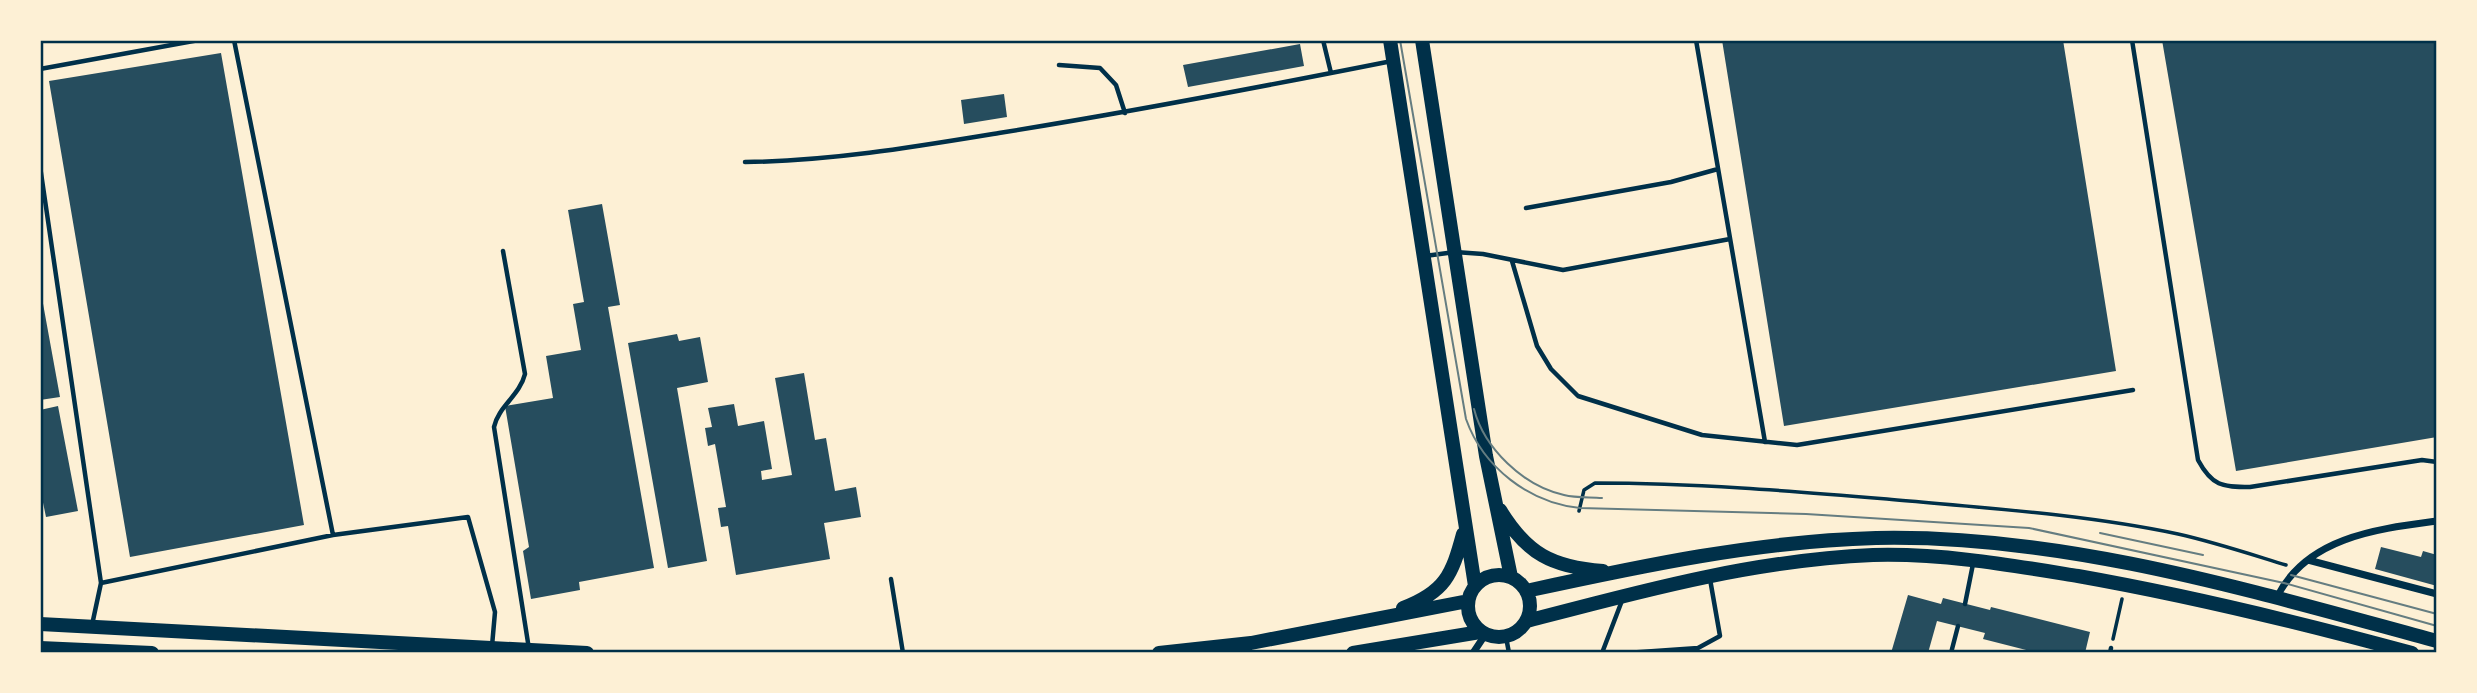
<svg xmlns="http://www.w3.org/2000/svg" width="2477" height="693" font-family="'Work Sans',sans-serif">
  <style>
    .building { fill: #264d5e }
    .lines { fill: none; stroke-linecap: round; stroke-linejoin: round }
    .path { stroke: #003049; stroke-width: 3.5 }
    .service { stroke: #003049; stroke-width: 4.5 }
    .minor { stroke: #003049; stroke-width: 7 }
    .primary { stroke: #003049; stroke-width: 14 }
    .tram { stroke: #657d81; stroke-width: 2 }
    .neatline { fill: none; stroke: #003049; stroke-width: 2.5 }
  </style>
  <rect width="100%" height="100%" fill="#fdf0d5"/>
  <!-- building -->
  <path class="building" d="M1722,40h341l53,331 -332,55z
    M2162,40h275v397l-201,34z
    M1300,44l4,22 -116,21 -5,-22z
    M221,53l83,472 -174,32 -81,-476z
    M1004,94l3,23 -43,7 -3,-24z
    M602,204l18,101 -12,2 46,261 -75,14 1,8 -49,9 -8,-48 6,-4 -24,-141 48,-8 -7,-42 35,-6 -8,-46 11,-2 -16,-92z
    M40,287l20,110 -20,3z
    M677,334l2,7 21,-4 8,45 -31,6 30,173 -39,7 -40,-225z
    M804,373l11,67 11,-2 9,53 21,-4 5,30 -37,6 6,36 -94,16 -8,-49 -7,1 -3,-19 8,-1 -11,-63 -7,2 -3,-18 7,-1 -4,-19 26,-4 4,22 26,-5 8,48 -11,2 1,9 30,-5 -17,-97z
    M58,406l20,105 -32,6 -6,-29v-78z
    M2381,547l40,10 2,-6 14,4v31l-62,-17z
    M1908,595l33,9 2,-6 47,12 1,-3 99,25 -5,21h-47l-55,-14 2,-6 -48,-12 -9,32h-37z"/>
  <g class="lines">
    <!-- path -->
    <path class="path" d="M1579,511l5,-21 11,-7c98,0 195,8 292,16 97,9 196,15 291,35 36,8 72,20 108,31
      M2113,639l9,-40"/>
    <!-- service -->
    <path class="service" d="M234,40l99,495
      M1323,40l8,33
      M1696,40l69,402
      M2132,40l66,420c14,26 24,27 52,27l172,-27 15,2
      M1059,65l41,3 16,17 9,28
      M40,69l159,-29
      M745,162c86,-1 169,-15 254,-29 132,-21 262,-46 393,-72
      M40,166l61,417 -9,42
      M1526,208l145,-26 47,-13
      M503,251l22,123c-5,21 -27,33 -31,53l35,222
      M1425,256l30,-4 28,2 80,16 167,-31
      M1512,261l25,85 14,23 27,27 124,39 95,10 336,-55
      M891,579l12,74
      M101,583l232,-48 135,-18 27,95 -3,34
      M1965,604l8,-40
      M1506,637l3,16
      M1602,653l21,-55
      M1626,653l72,-5 22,-12 -10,-57
      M1951,653l7,-27
      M2110,653l1,-5"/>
    <!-- minor -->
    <path class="minor" d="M2308,560l129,34
      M2277,597c30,-60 100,-68 160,-76
      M1473,653l12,-18"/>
    <!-- primary -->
    <path class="primary" d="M1390,40l85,546
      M1422,40l64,416 25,121
      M1500,510c27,44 52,57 103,61
      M1468 606a31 31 0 1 1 62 0a31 31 0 1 1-62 0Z
      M1526,591c115,-25 232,-50 350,-53 190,-4 379,54 561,103
      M1403,608c42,-16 49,-33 60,-74
      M1527,621c114,-30 227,-61 346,-66 69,-2 137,10 205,21 113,20 224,47 334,77
      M40,624l547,29
      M40,648l112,5
      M1159,653l92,-10 217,-42
      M1353,653l127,-21"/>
    <!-- tram -->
    <path class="tram" d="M1400,40l66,379c17,48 63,84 114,89l226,6 223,14 255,55 153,43
      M1474,409c10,39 49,77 90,86 12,3 25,2 38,3
      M2100,533l103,22
      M2291,575l146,39"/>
  </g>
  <!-- border -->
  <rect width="2477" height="693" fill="none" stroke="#fdf0d5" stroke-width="84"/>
  <rect x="42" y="42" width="2393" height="609" class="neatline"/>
</svg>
